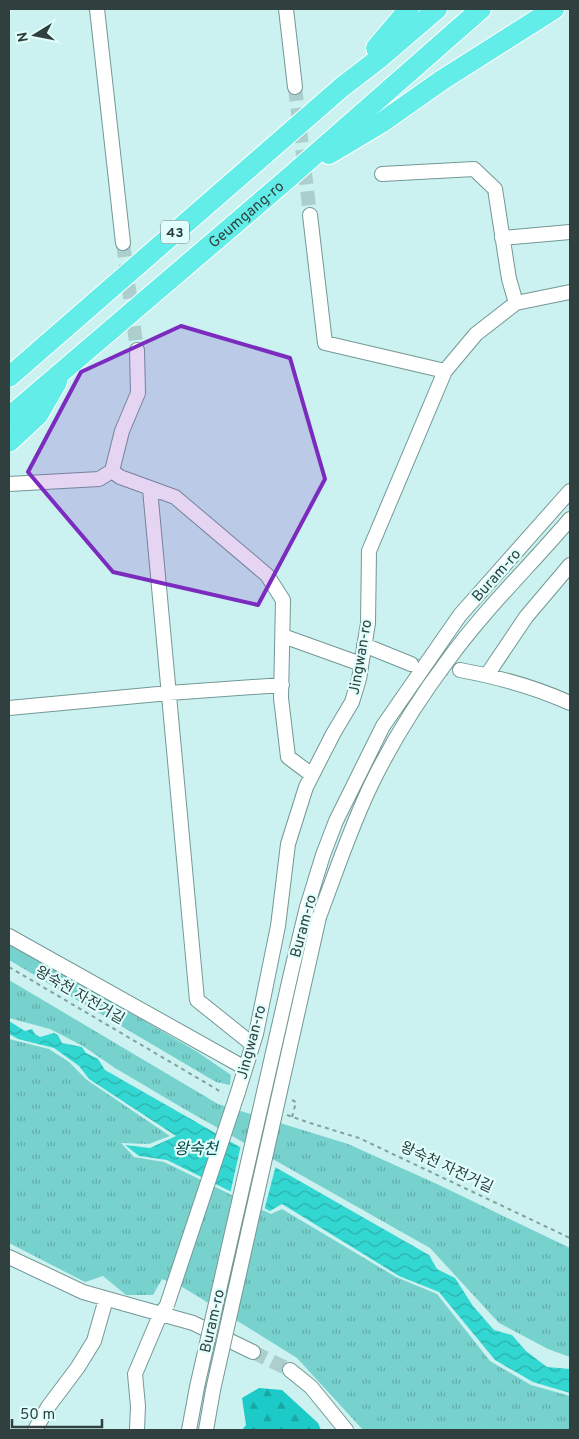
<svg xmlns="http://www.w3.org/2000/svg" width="579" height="1439" font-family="Overpass,'Noto Sans KR',sans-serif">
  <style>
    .grass { fill: url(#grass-tufts) }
    .forest { fill: url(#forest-firs) }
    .water { fill: url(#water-waves) }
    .pier { fill: #cbf2f0 }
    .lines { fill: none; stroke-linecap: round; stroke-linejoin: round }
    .minor-tunnel { stroke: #accecd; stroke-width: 14; stroke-dasharray: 14 7; stroke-linecap: butt }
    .minor-casing { stroke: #739896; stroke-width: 16 }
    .highway-casing { stroke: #fff; stroke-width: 22 }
    .path { stroke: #83a09e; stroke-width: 2; stroke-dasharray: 4 4; stroke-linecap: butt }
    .minor { stroke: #fff; stroke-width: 14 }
    .highway { stroke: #62ede8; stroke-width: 20 }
    .minor-bridge-casing { stroke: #739896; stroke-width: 16; stroke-linecap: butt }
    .minor-bridge { stroke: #fff; stroke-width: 14 }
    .marked { fill: #7b2cbf; fill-opacity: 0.2; stroke: #7b2cbf; stroke-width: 4; stroke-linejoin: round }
    .labels { text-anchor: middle; stroke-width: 4.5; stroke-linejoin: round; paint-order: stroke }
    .shield { fill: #dffefc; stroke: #647978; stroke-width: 1 }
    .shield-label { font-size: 14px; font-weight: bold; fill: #30403f }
    .street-label { font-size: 15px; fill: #30403f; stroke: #dffefc }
    .water-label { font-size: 16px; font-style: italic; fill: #074d4b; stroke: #dffefc }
  </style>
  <defs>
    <pattern id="grass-tufts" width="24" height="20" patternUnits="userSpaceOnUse" patternTransform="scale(1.25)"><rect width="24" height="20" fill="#77d2ce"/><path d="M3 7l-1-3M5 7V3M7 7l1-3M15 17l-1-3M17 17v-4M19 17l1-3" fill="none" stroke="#62aca9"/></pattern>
    <pattern id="forest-firs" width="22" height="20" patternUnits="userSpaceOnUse" patternTransform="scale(1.25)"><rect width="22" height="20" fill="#1ccbc7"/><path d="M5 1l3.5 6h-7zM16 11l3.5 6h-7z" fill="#19a6a3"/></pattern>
    <pattern id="water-waves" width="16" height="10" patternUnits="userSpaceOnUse" patternTransform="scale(1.25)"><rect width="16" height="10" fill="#33d7d2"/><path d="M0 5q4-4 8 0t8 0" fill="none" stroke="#2cb0ac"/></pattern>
  </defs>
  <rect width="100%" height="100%" fill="#cbf2f0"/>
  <!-- grass -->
  <path class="grass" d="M9,942l187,109 35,24 -1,10 -14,-3 -207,-122z
    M9,980l209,124 130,40 89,40 133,64v109l-22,-8 -49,-26 -69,-75 -244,-138 -71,-42 -32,-22 -33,-17 -41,-11z
    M9,1039l40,10 20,13 18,18 83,56 -21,8 -28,-1 13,14 30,5 107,52 11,-5 114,68 41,17 53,67 41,24 39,11v34h-207l-66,-72 -113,-70 -22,-9 -9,16h-27l-23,-19 -18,6 -76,-39z"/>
  <!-- forest -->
  <path class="forest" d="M259,1388l23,2 36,33 3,7h-79l4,-5 -4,-27z"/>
  <!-- water -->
  <path class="water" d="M9,1021l16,10 7,-2 3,5 5,3 14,-4 4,2 4,8 20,4 4,6 12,6 7,11 324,185 8,14 18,9 18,28 21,24 18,5 14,16 21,16 23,2v24l-37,-11 -38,-22 -56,-68 -40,-16 -117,-72 -12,7 -103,-51 -28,-4 -14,-11 25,3 26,-12 -87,-57 -10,-13 -25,-18 -36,-9 -9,-5z"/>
  <!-- pier -->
  <path class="pier" d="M241,1145l35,20 -12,46 -34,-17z"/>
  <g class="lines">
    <!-- minor-tunnel -->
    <path class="minor-tunnel" d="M295,87l15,128
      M123,243l14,107
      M414,665l46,5
      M253,1352l37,18"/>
    <defs>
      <path id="minor" d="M97,9l26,234
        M286,9l9,78
        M382,174l92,-5 21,20 14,90 7,24
        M310,215l15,128 120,28
        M502,238l68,-6
        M112,471l8,6 55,20 92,78 16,25 -2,98 7,59 24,18
        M9,484l90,-5 13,-8 10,-40 16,-38 -1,-43
        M150,489l47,511 55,44
        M283,636l78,28
        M364,645l47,19
        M460,670c38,7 75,17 110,33
        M487,675l39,-58 44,-52
        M9,708l160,-15 113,-8
        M307,907l16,-52 13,-34 47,-95 77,-111 110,-124
        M319,917c17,-45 32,-91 53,-134 20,-41 49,-87 76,-123 37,-51 82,-94 122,-141
        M9,936l236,132
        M238,1092l18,-58 22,-108 10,-82 18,-57 27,-53 19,-32 7,-23 9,-56 1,-72 76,-180 31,-37 40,-31 54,-11
        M9,1257l74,35 110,31 60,29
        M290,1370l21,17 35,43
        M35,1430l13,-23 30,-40 16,-26 12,-42
        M137,1430l1,-24 -3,-32 25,-59 5,-7
        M189,1430l8,-43
        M206,1430l7,-40"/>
      <g id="highway">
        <path d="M376,48l33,-39"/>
        <path d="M329,154l52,-31 61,-43 112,-71"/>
        <path d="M9,377l333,-290 39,-30 56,-48"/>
        <path id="s1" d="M9,417l276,-236 196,-172"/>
        <path d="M9,442l29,-27 19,-33"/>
      </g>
    </defs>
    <!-- minor casing -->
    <use href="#minor" class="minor-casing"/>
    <!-- highway casing -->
    <use href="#highway" class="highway-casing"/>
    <!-- path -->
    <path class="path" d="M9,967l214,126
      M292,1100l4,2 -4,15
      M287,1115l23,8 49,15 211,100"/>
    <!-- minor -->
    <use href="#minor" class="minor"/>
    <!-- highway -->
    <use href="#highway" class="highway"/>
    <defs>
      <path id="minor-bridge" d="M167,1305l71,-213
        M197,1387l95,-418 15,-62
        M213,1390l106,-473"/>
    </defs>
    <!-- minor-bridge casing -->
    <use href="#minor-bridge" class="minor-bridge-casing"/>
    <!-- minor-bridge -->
    <use href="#minor-bridge" class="minor-bridge"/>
  </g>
  <!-- marked area -->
  <path class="marked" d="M181,326l109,32 35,121 -67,126 -145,-33 -85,-100 53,-100z"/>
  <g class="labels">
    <!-- shield labels -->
    <rect class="shield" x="161" y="220.5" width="28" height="23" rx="4"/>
    <g class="shield-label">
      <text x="175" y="237">43</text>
    </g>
    <!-- street labels -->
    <g class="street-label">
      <text dy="5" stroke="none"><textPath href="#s1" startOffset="312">Geumgang-ro</textPath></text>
      <text transform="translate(496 575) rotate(-48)" y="5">Buram-ro</text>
      <text transform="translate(360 657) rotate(-80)" y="5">Jingwan-ro</text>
      <text transform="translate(303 926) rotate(-75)" y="5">Buram-ro</text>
      <text transform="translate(80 995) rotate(30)" y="5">왕숙천 자전거길</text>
      <text transform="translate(251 1042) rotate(-75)" y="5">Jingwan-ro</text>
      <text transform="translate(447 1167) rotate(25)" y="5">왕숙천 자전거길</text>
      <text transform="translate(212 1321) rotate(-77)" y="5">Buram-ro</text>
    </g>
    <!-- water labels -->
    <g class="water-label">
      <text x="196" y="1154">왕숙천</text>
    </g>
  </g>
  <!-- border -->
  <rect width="579" height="1439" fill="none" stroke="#30403f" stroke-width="20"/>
  <!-- north arrow -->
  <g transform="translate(35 35) rotate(260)" stroke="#dffefc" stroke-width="4" paint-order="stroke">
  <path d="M0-4L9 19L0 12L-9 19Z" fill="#30403f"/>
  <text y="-8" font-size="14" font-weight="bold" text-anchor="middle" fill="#30403f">N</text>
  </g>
  <!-- scale -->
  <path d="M12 1419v8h90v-8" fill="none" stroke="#30403f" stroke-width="2.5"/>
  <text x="20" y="1419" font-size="15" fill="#30403f" stroke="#dffefc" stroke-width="4" paint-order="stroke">50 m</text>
</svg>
